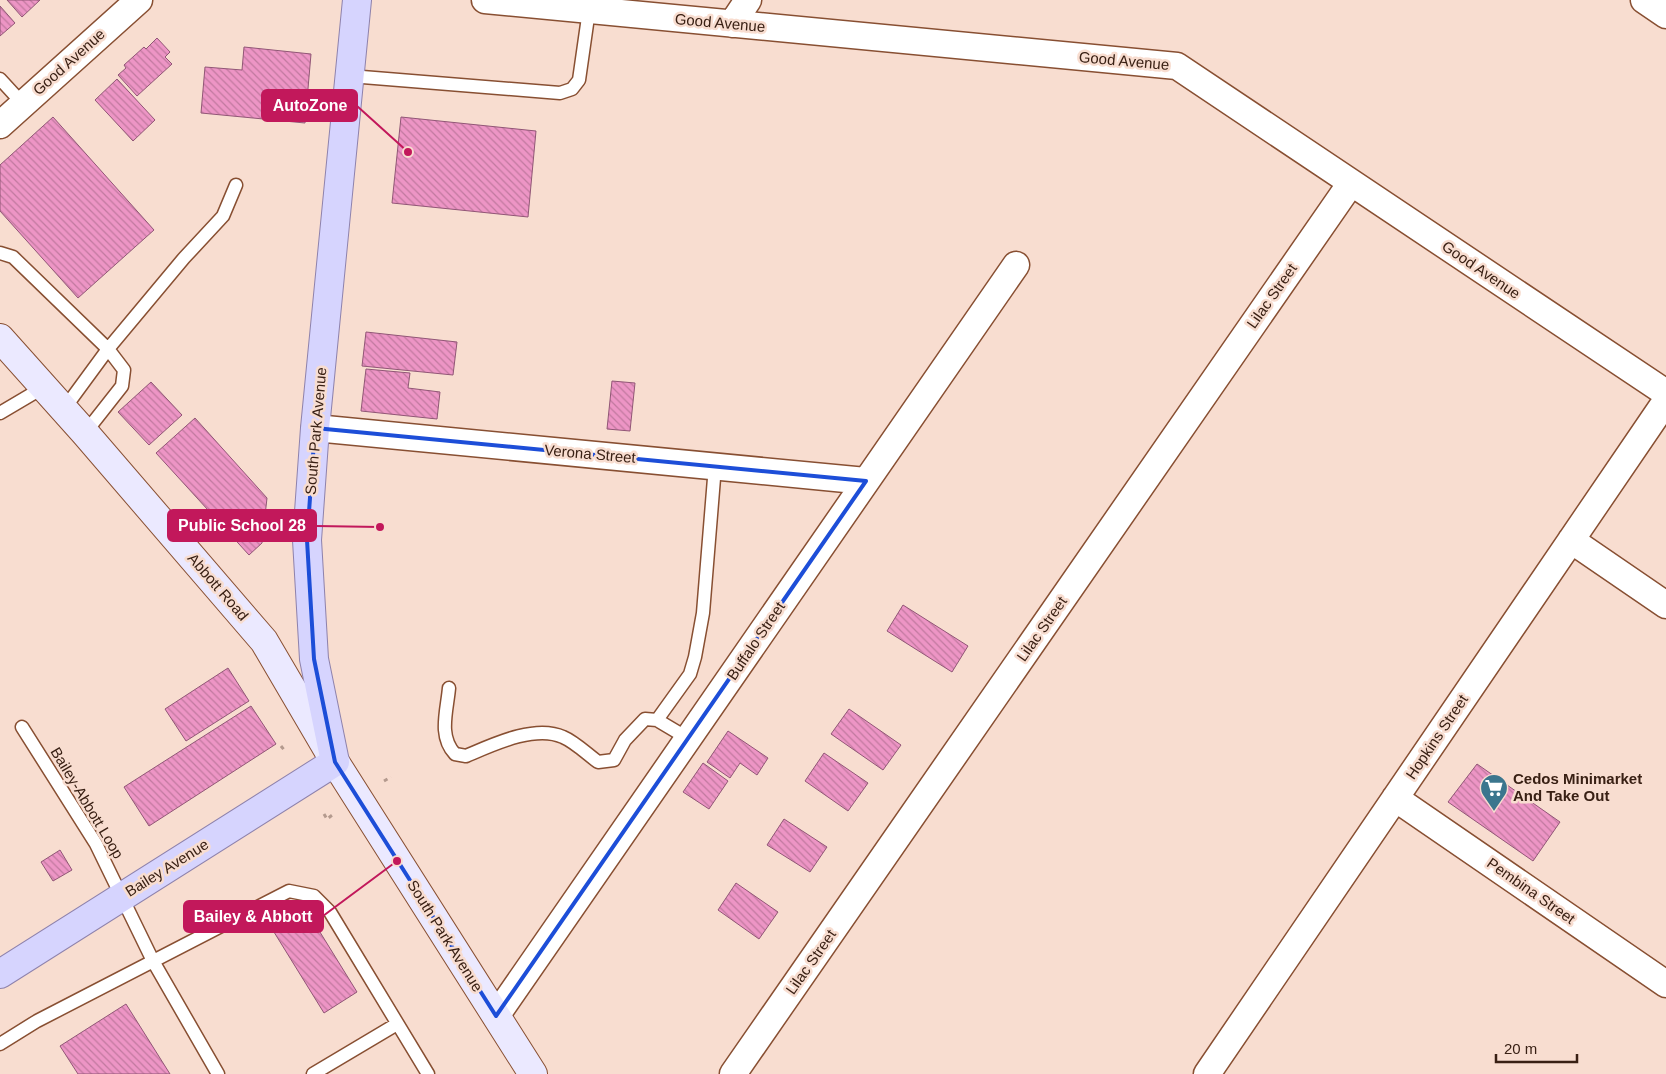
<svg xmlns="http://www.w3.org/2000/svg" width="1666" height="1074" font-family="Helvetica,sans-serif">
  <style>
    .building { fill: url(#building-back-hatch); stroke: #915676 }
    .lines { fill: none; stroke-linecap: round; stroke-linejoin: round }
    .lane-casing { stroke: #884f32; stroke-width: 15 }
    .street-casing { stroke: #884f32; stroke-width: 29 }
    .secondary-casing { stroke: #884f32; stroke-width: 30 }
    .primary-casing { stroke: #8e82ac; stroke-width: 30 }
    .path { stroke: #b49a8e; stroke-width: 3; stroke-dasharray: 4 4; stroke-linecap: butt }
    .lane { stroke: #fff; stroke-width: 12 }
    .street { stroke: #fff; stroke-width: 26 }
    .secondary { stroke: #ebe9ff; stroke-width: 28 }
    .primary { stroke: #d6d4fe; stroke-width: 28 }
    .marked { fill: none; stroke: #1d4ed8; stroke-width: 4; stroke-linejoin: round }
    .labels { text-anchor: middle; stroke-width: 5; stroke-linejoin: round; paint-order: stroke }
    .street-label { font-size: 15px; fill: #392014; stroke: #f8ddd0 }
    .poi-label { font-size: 15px; font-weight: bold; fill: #392014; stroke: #f8ddd0; text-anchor: start }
    .leader { fill: none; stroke: #c2185b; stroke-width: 2 }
    .callout-dot { fill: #c2185b; stroke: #f8ddd0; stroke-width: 2 }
    .callout { fill: #c2185b; stroke: #c2185b; stroke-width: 2 }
    .callout-label { font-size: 16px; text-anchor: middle; font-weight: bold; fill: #fff }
  </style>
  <defs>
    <pattern id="building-back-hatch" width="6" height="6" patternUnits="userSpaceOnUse" patternTransform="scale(1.25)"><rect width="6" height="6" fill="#ed95c5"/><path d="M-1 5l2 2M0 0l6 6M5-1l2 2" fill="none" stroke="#c1799f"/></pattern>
  </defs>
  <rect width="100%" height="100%" fill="#f8ddd0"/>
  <!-- building -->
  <path class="building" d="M7,0h33l-18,17z
    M0,6l15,17 -15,13z
    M157,38l13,14 -5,5 7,7 -35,32 -19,-21 8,-7 -2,-3 20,-18 2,2z
    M244,47l67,7 -6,69 -104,-10 4,-46 37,3z
    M117,79l38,41 -22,21 -38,-41z
    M53,117l101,113 -76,68 -78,-87v-46z
    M401,117l135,14 -8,86 -136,-14z
    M366,332l91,10 -4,33 -91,-9z
    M366,369l44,4 -2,15 32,4 -3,27 -76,-8z
    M612,381l23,2 -5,48 -23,-2z
    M151,382l31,33 -33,30 -31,-33z
    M195,418l72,80 -5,45 -13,12 -93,-102z
    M903,605l65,41 -16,26 -65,-41z
    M228,668l21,33 -63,40 -21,-32z
    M251,706l25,38 -127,82 -25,-39z
    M849,709l52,36 -18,25 -52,-36z
    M728,731l40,27 -11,17 -17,-12 -10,15 -23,-16z
    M824,753l44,30 -20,28 -43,-30z
    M703,763l25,18 -19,28 -26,-17z
    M1477,764l83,58 -27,39 -85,-59z
    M784,819l43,28 -17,25 -43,-27z
    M60,850l12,20 -19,11 -12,-19z
    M736,883l42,29 -19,27 -41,-29z
    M302,903l55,89 -33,21 -55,-89z
    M126,1004l44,70h-92l-18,-28z"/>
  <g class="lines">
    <defs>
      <path id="lane" d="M350,76l210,17 12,-4 7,-9 10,-70
        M0,79l23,25
        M0,253l13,4 95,92 76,-91 39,-42 13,-31
        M64,409l44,-60 16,21 -2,16 -37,47
        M0,413l44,-26
        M449,688c-2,23 -11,48 6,66l11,2c26,-11 69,-32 97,-19 12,5 24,17 35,25l16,-2 11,-20 20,-21 12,1 32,19
        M657,720l33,-46 5,-17 8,-44 12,-147
        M22,727l74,117 57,117 65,113
        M0,1044l37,-23 252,-130 25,5 16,16 98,162
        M313,1074l84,-50"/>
      <path id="street" d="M485,0l692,66 489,327
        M1644,0l22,15
        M732,24l16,-24
        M0,125l139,-125
        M315,428l551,53
        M1571,540l95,65
        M1395,798l271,186
        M496,1016l520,-751
        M733,1074l618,-891
        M1207,1074l459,-673"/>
      <path id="secondary" d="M0,338l85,95 179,208 71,121 198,312"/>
      <path id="primary" d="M0,974l335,-212 -21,-103 -7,-119 8,-112 42,-428"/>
    </defs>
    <!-- lane casing -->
    <use href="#lane" class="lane-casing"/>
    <!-- street casing -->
    <use href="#street" class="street-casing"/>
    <!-- secondary casing -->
    <use href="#secondary" class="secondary-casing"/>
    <!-- primary casing -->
    <use href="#primary" class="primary-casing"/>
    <!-- path -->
    <path class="path" d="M281,746l4,5
      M384,781l7,-4
      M324,814l3,5 8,-6"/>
    <!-- lane -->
    <use href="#lane" class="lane"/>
    <!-- street -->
    <use href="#street" class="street"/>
    <!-- secondary -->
    <use href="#secondary" class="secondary"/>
    <!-- primary -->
    <use href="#primary" class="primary"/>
  </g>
  <!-- marked area -->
  <path class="marked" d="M315,428l551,53 -370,535 -161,-254 -21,-103 -7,-119z"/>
  <!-- icons -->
  <defs>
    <symbol id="supermarket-pin" viewBox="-11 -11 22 30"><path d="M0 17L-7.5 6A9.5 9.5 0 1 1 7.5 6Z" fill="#3b768e" stroke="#f8ddd0"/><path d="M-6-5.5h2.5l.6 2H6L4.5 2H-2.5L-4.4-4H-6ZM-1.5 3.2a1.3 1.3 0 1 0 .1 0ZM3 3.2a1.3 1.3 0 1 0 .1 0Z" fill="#fff"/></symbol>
  </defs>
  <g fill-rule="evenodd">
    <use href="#supermarket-pin" x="1478" y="772" width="32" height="43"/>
  </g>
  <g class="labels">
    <!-- street labels -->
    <g class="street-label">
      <text transform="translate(720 23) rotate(5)" y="5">Good Avenue</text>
      <text transform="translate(1124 61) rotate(5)" y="5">Good Avenue</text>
      <text transform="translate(69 62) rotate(-42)" y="5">Good Avenue</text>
      <text transform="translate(1481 270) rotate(34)" y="5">Good Avenue</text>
      <text transform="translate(1272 296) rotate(-55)" y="5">Lilac Street</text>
      <text transform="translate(316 431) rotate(-85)" y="5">South Park Avenue</text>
      <text transform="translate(590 454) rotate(5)" y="5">Verona Street</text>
      <text transform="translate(218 587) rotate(49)" y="5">Abbott Road</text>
      <text transform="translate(1042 629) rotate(-55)" y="5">Lilac Street</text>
      <text transform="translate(756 641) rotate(-56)" y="5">Buffalo Street</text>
      <text transform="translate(1437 737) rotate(-56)" y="5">Hopkins Street</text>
      <text transform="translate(87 803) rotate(59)" y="5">Bailey-Abbott Loop</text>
      <text transform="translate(167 868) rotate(-32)" y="5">Bailey Avenue</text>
      <text transform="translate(1531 891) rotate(35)" y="5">Pembina Street</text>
      <text transform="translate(445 936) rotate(58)" y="5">South Park Avenue</text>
      <text transform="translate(811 962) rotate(-55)" y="5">Lilac Street</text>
    </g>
    <!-- poi labels -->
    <g class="poi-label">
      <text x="1513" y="784">Cedos Minimarket<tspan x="1513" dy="17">And Take Out</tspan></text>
    </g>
  </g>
  <!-- callouts -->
  <path class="leader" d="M408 152L357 106M380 527L316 526M397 861L323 916"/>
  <g class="callout-dot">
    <circle cx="408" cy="152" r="5"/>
    <circle cx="380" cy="527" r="5"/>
    <circle cx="397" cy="861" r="5"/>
  </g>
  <g class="callout">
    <rect x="262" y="90" width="95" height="31" rx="5"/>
    <rect x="168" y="510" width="148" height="31" rx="5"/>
    <rect x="184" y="901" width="139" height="31" rx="5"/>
  </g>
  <g class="callout-label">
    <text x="310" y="111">AutoZone</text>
    <text x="242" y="531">Public School 28</text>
    <text x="253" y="922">Bailey &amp; Abbott</text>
  </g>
  <!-- scale -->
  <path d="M1496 1054v8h81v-8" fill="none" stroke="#392014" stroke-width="2.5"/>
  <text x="1504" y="1054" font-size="15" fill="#392014" stroke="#f8ddd0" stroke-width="4" paint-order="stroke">20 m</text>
</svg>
